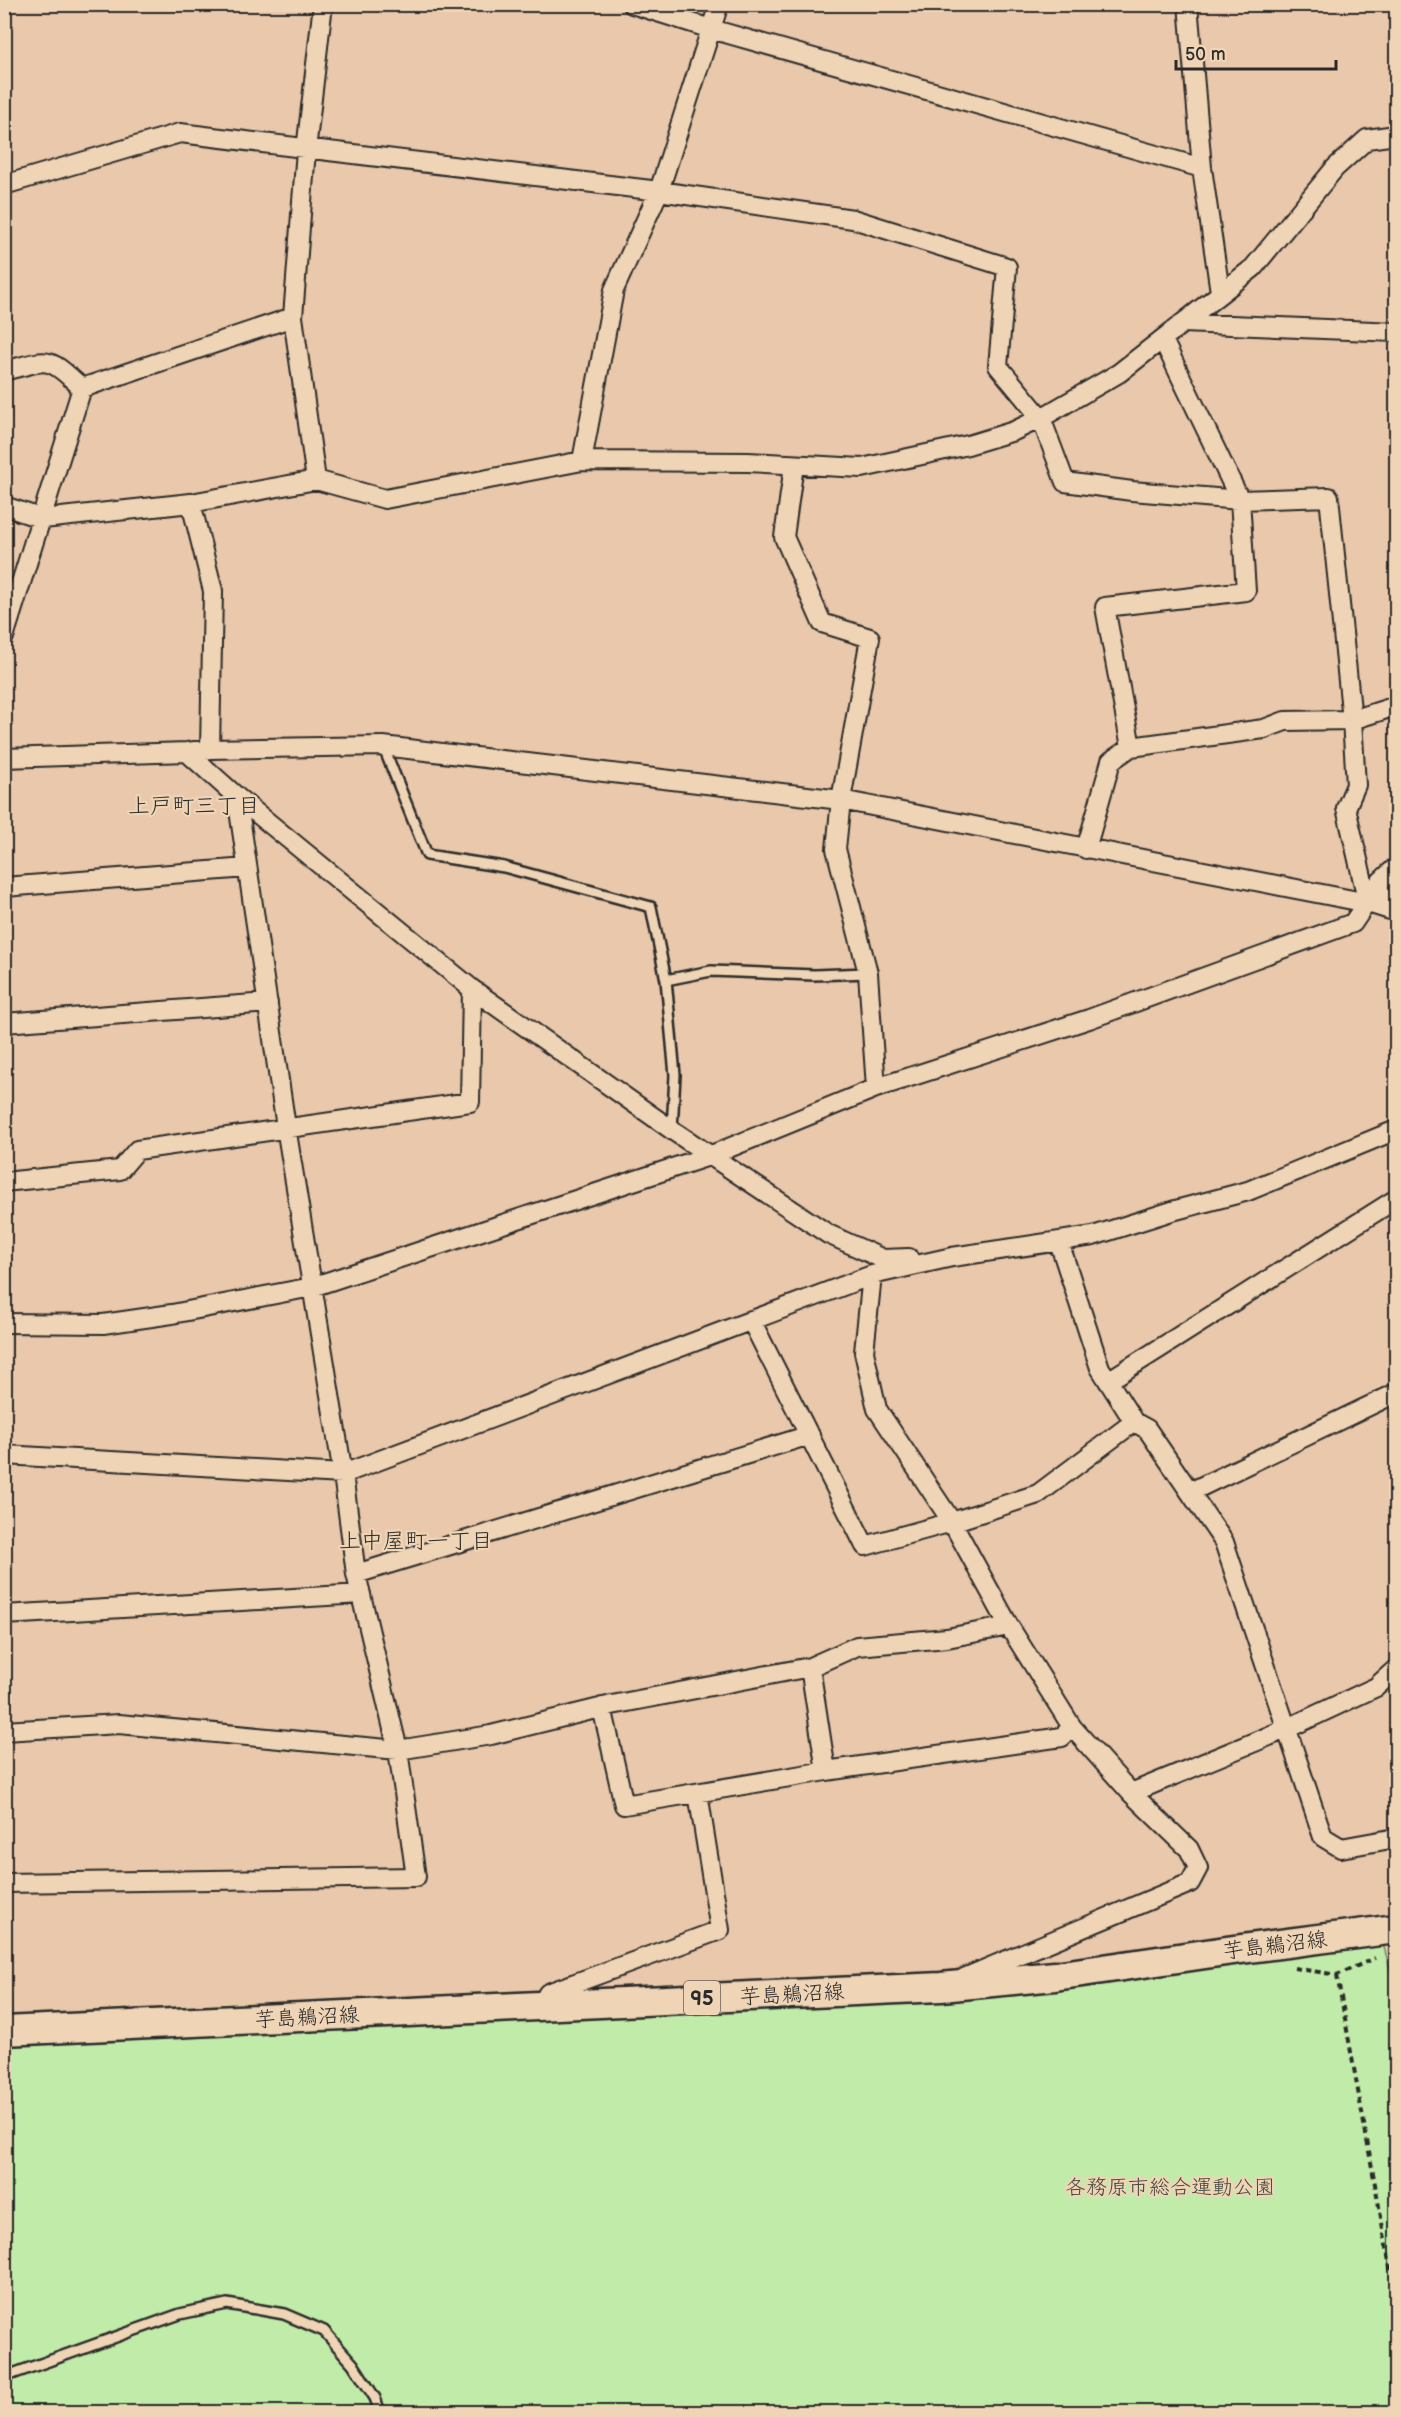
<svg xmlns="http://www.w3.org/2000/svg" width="1401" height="2417" font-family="'Balsamiq Sans','Klee One',sans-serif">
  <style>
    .green { fill: #c0eba8; stroke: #768b6a; stroke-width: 1.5 }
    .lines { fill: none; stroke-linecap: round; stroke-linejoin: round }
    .lane-casing { stroke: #2b2b2b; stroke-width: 14 }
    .street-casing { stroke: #2b2b2b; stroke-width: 22 }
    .primary-casing { stroke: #2b2b2b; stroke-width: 33 }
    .path { stroke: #2b2b2b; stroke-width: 4; stroke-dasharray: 6 4.5; stroke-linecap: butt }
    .lane { stroke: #efd5b6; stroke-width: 9 }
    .street { stroke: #efd5b6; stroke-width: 18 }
    .primary { stroke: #efd5b6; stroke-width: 28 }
    .labels { text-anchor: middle; stroke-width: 4.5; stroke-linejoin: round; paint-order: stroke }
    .shield { fill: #efd5b6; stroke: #665e55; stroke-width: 1.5 }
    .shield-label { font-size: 20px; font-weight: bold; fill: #2b2b2b }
    .street-label { font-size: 21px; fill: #2b2b2b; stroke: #efd5b6 }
    .park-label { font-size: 21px; fill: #41483e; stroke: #efd5b6 }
    .neighbourhood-label { font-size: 22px; fill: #2b2b2b; stroke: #efd5b6 }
  </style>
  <rect width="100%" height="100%" fill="#eac8ab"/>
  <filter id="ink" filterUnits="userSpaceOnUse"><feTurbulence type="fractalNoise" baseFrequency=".0167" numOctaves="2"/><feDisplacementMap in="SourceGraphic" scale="12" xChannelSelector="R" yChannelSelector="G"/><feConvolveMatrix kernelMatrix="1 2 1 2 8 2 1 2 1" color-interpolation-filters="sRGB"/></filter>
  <g filter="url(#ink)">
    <!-- green -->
    <path class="green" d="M1380,1933l13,47h3v432h-1391v-381l936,-44z"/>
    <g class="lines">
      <defs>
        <path id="lane" d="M383,746l44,109 77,12 147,40 15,73 45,-9 103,4 54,-2
          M666,980l9,95 -3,55
          M4,2377l176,-63 47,-10 57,10 40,17 29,33 22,34 5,14"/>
        <path id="street" d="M632,4l79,25 491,139
          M1188,4l14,164 18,124
          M4,185l176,-52 479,58 194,28 154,48 -9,99 43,52 24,64 67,9 108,9 6,91 -141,16 26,140 -20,14 -25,88
          M1183,323l213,9
          M1163,340l77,160 89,-3 23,223 4,65 -10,23 22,95
          M4,371c47,-12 42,-16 78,17
          M82,388l211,-71
          M582,461l32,-171 45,-99 60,-187
          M794,465l-10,72 38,86 48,15 -29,162 -5,49 32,124 8,115
          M316,480l-23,-163 13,-167 17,-146
          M191,503l22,88 -3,158
          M4,506l39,13 148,-16 125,-23 69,19 197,-38 166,1 114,6 106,-23 46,-14 27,-13 78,-45 134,-105 82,-100 32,-29 29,-4
          M4,637l78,-249
          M1131,747l133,-18 21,-8 67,-1 44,-14
          M187,752l50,45 235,192 200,141 156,104 55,25 26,-1
          M4,758l183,-6 23,-3 173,-3 458,54 527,103 28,9
          M4,887l243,-19
          M1368,903l28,-9
          M4,1023l264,-20
          M4,1182l116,-12 17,-20 333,-48 2,-113
          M1059,1242l41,126 34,54 13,7 77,113 99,295 18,11 55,-10
          M872,1275l-8,77 13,57 75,113 57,104 63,101 59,66 58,56 9,19 -8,15 -226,95
          M751,1320l114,226 87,-24 86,-28 96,-72
          M4,1323l99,1 69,-10 140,-27 397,-131 167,-68 213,-69 264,-96 28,-42 15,-14
          M1108,1381l288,-182
          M4,1455l339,19 529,-199 80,-18 141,-21 79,-25 76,-20 148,-61
          M1190,1492l206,-99
          M356,1574l454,-139
          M4,1615l357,-21
          M810,1667l16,104 236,-34 10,-10
          M602,1707l22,98 202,-34
          M4,1731l115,-7 279,26 93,-15 121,-30 198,-38 47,-21 90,-8 62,-12
          M1131,1793l155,-64 90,-42 20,-18
          M4,1883l412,-6 -18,-127 -42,-176 -13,-100 -57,-347 -49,-330
          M541,2006l7,-13 172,-63 -22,-137"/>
        <path id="primary" d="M4,2031l937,-44 114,-11 171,-25 170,-22"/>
      </defs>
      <!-- lane casing -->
      <use href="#lane" class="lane-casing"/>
      <!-- street casing -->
      <use href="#street" class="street-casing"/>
      <!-- primary casing -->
      <use href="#primary" class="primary-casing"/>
      <!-- path -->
      <path class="path" d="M1294,1968l43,7 38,-17
        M1337,1975l59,325"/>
      <!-- lane -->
      <use href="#lane" class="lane"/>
      <!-- street -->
      <use href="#street" class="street"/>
      <!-- primary -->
      <use href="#primary" class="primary"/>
    </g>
  </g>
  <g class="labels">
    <!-- shield labels -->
    <rect class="shield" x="684" y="1981" width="36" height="34" rx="4.5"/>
    <g class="shield-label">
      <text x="702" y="2005">95</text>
    </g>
    <!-- street labels -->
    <g class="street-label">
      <text transform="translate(1275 1945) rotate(-7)" y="7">芋島鵜沼線</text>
      <text transform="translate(792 1994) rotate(-3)" y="7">芋島鵜沼線</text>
      <text transform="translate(307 2017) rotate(-3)" y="7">芋島鵜沼線</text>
    </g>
    <!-- park labels -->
    <g class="park-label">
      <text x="1170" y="2194">各務原市総合運動公園</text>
    </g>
    <!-- neighbourhood labels -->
    <g class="neighbourhood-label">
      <text x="194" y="813">上戸町三丁目</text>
      <text x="416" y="1548">上中屋町一丁目</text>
    </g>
  </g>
  <!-- margin -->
  <rect width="1401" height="2417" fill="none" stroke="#efd5b6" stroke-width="24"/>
  <rect x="12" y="12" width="1377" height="2393" fill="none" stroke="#2b2b2b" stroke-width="2" filter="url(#ink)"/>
  <!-- scale -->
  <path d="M1176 60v9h160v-9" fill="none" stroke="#2b2b2b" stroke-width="3"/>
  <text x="1185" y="60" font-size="18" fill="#2b2b2b" stroke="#efd5b6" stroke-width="4.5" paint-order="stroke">50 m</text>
</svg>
